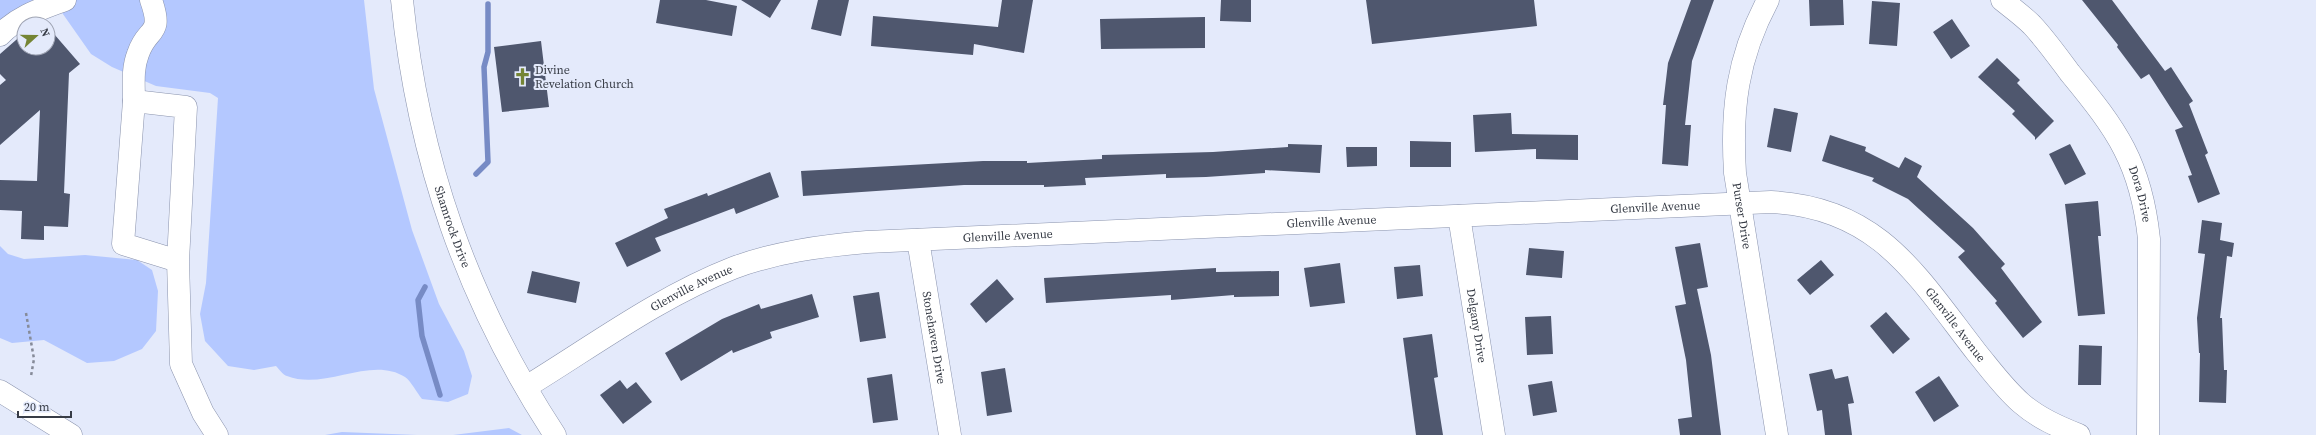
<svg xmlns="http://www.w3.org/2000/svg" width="2316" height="435" font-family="'Source Serif 4',serif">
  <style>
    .green { fill: #b4c8ff }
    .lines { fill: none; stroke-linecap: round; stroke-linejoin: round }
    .stream { stroke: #778bc5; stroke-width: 5.5 }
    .building { fill: #4f576e }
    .minor-casing { stroke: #8a93ad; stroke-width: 23 }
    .path { stroke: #868b99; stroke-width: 2.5; stroke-dasharray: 3 3; stroke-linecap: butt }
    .minor { stroke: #fff; stroke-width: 22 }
    .labels { text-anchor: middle; stroke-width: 4; stroke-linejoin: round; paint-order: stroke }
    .poi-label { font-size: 12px; fill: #373c46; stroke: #e4eafb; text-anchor: start }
    .street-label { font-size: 12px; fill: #373c46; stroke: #e4eafb }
  </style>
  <rect width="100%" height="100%" fill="#e4eafb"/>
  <!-- green -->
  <path class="green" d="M0,0h364l10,89 38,141 27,74 25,47 8,25 -4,18 -20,8 -26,-3c-5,-6 -11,-18 -17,-22 -34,-22 -80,14 -118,-1 -4,-1 -8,-7 -11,-10l-22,4 -26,-4 -23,-25 -5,-27 6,-31 12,-185 -8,-5 -54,-7 -44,-19 -21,-13 -33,-47 -58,20z
    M0,246l8,8 16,5 61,-4 52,5 15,10 6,21 -2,40 -14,18 -28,12 -27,2 -43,-23 -32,3 -12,-5z
    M509,428l13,7h-69z
    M342,432l75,3h-92z"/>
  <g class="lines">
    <!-- stream -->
    <path class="stream" d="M476,174l12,-12 -4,-95 4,-15v-48
      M425,287l-7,13 4,36 18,59"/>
  </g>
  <!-- building -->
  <path class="building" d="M660,0h46l31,6 -5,30 -76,-13z
    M741,0h40l-11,18z
    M818,0h31l-8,36 -30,-7z
    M1002,0h31l-9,53 -50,-9 -1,11 -102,-9 2,-30 125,11z
    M1221,0h30v22l-31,-1z
    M1366,0h168l3,26 -165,18z
    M1691,0h23l-22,61 -7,64h6l-3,41 -26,-2 4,-59h-3l5,-42z
    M1809,0h34l1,25 -34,1z
    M2082,0h30l53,71 6,-4 22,34 -4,3 19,49 -3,2 15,39 -22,9 -10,-27 4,-1 -17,-45 8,-3 -34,-53 -8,5 -24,-32 1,-2z
    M1872,1l28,2 -3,43 -28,-2z
    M1205,17v31l-104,1 -1,-30z
    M1952,19l18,27 -19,13 -18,-27z
    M48,27l32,37 -11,9 -5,120 6,1 -2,33 -24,-1v14l-23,-1 1,-28 -22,-1v-30l37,1 3,-71 -40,35v-60l6,-5 -6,-6v-20l24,-21v15h24z
    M541,41l8,66 -47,5 -8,-65z
    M1997,58l23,22 -3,3 37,38 -19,19v-3l-23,-23 3,-3 -37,-34z
    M1774,108l24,5 -7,39 -24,-5z
    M1511,113l1,21 66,1v25l-42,-1v-10l-61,3 -2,-37z
    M1830,135l36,12 -1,4 34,17 6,-11 17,9 -5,11 56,51 32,36 -4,4 41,54 -19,16 -28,-35 2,-2 -39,-44 7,-6 -57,-52 -36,-18 2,-3 -52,-17z
    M1410,141l41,1v25h-41z
    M1288,144l34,1 -2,28 -55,-3v3l-59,4 -40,1v-4l-81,4 1,7 -42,2v-2h-80l-161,11 -2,-25 182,-10h44v2l75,-4v-4l111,-3 75,-5z
    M2070,144l16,30 -21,11 -16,-31z
    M1346,147h31v19l-30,1z
    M770,172l9,25 -43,17 -2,-6 -79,30 6,13 -34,16 -12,-24 53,-25 -4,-9 43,-16 1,3z
    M2098,201l3,35h-3l7,78 -27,2 -13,-112z
    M2202,220l20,3 -2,17 14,3 -2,14 -5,-1 -7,62h2l2,52h3l-1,33 -27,-1 1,-49h-1l-2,-35 8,-64 -7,-1z
    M1700,243l8,44 -11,2 14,66 10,80h-41l-2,-16 14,-2 -6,-57 -11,-54 11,-2 -11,-57z
    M1529,248l35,3 -2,27 -36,-3z
    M1821,260l13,15 -24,20 -13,-15z
    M1340,263l5,40 -35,4 -6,-39z
    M1420,265l3,31 -26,3 -3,-32z
    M1216,268v4l63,-1v25l-45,1v-2l-63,5v-5l-125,8 -2,-25z
    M532,271l48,11 -4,21 -49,-10z
    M997,279l17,20 -28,24 -16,-19z
    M879,292l7,46 -26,4 -7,-46z
    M812,294l7,23 -49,15 2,6 -39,15 -1,-3 -51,31 -16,-28 57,-34 37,-15 2,5z
    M1886,312l24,27 -17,15 -23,-28z
    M1551,316l2,38 -26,1 -2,-38z
    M1432,334l6,43 -4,1 9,57h-27l-13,-97z
    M2079,345l23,1 -1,39h-23z
    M1005,368l7,44 -25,4 -6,-44z
    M1832,369l3,10 13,-3 6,27 -6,1 4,31h-27l-3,-25 -5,1 -8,-37z
    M892,374l6,46 -25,3 -6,-45z
    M1939,376l20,30 -25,16 -19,-30z
    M620,380l7,9 9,-7 16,20 -29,22 -23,-29z
    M1552,381l5,31 -24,4 -5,-31z"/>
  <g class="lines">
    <defs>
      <g id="minor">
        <path id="s1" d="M402,0c16,159 65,301 153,435"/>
        <path id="s2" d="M1768,0c-31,58 -37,109 -33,173l42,262"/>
        <path id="s3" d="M2002,0c10,8 21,16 30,25 14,15 26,32 38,48 47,57 71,90 79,166l-1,196"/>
        <path d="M0,35c18,-19 41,-26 65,-35"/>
        <path d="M134,101c0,-16 -2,-32 4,-47 9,-28 26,-17 13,-54"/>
        <path id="s4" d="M1459,216l35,219"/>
        <path id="s5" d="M918,240l32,195"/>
        <path d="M178,261l-55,-17 11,-143 52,6 -8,154 3,103 22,49 14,22"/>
        <path id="s6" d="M526,387c67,-41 133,-90 207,-119 43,-16 88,-22 134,-26l904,-40c108,5 146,74 206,151 14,17 27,35 44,50 17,15 38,24 58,32"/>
        <path d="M0,391l71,44"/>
      </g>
    </defs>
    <!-- minor casing -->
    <use href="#minor" class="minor-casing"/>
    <!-- path -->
    <path class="path" d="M26,313l8,46 -3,17"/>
    <!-- minor -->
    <use href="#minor" class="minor"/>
  </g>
  <!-- icons -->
  <defs>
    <symbol id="church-bare" viewBox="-9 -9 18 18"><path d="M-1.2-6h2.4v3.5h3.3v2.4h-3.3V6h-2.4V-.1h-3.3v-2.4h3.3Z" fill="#758534" stroke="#e4eafb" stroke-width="2.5" paint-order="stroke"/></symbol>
  </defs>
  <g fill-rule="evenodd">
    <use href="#church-bare" x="510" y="64" width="25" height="25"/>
  </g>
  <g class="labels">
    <!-- poi labels -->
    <g class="poi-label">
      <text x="535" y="74">Divine<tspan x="535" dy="14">Revelation Church</tspan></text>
    </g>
    <!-- street labels -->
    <g class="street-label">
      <text dy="4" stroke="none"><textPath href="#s3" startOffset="242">Dora Drive</textPath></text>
      <text dy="4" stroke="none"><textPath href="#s6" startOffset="1165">Glenville Avenue</textPath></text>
      <text dy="4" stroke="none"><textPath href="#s2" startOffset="222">Purser Drive</textPath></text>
      <text dy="4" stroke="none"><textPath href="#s6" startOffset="841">Glenville Avenue</textPath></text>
      <text dy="4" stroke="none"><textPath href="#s1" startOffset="233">Shamrock Drive</textPath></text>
      <text dy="4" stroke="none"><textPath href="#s6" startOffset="517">Glenville Avenue</textPath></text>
      <text dy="4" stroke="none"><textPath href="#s6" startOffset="193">Glenville Avenue</textPath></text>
      <text dy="4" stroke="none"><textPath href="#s4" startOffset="111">Delgany Drive</textPath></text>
      <text dy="4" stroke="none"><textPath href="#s6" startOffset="1512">Glenville Avenue</textPath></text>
      <text dy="4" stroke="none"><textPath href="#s5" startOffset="99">Stonehaven Drive</textPath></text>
    </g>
  </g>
  <!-- north arrow -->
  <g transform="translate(36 36) rotate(69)"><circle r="19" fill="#e4eafb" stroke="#9fa4b3"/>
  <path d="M0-3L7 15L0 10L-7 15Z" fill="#758534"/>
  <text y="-6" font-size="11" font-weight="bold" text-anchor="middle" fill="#373c46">N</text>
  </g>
  <!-- scale -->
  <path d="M18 411v6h53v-6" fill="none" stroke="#373c46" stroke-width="2"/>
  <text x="24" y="411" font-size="12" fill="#373c46" stroke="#e4eafb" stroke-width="3" paint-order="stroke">20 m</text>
</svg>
